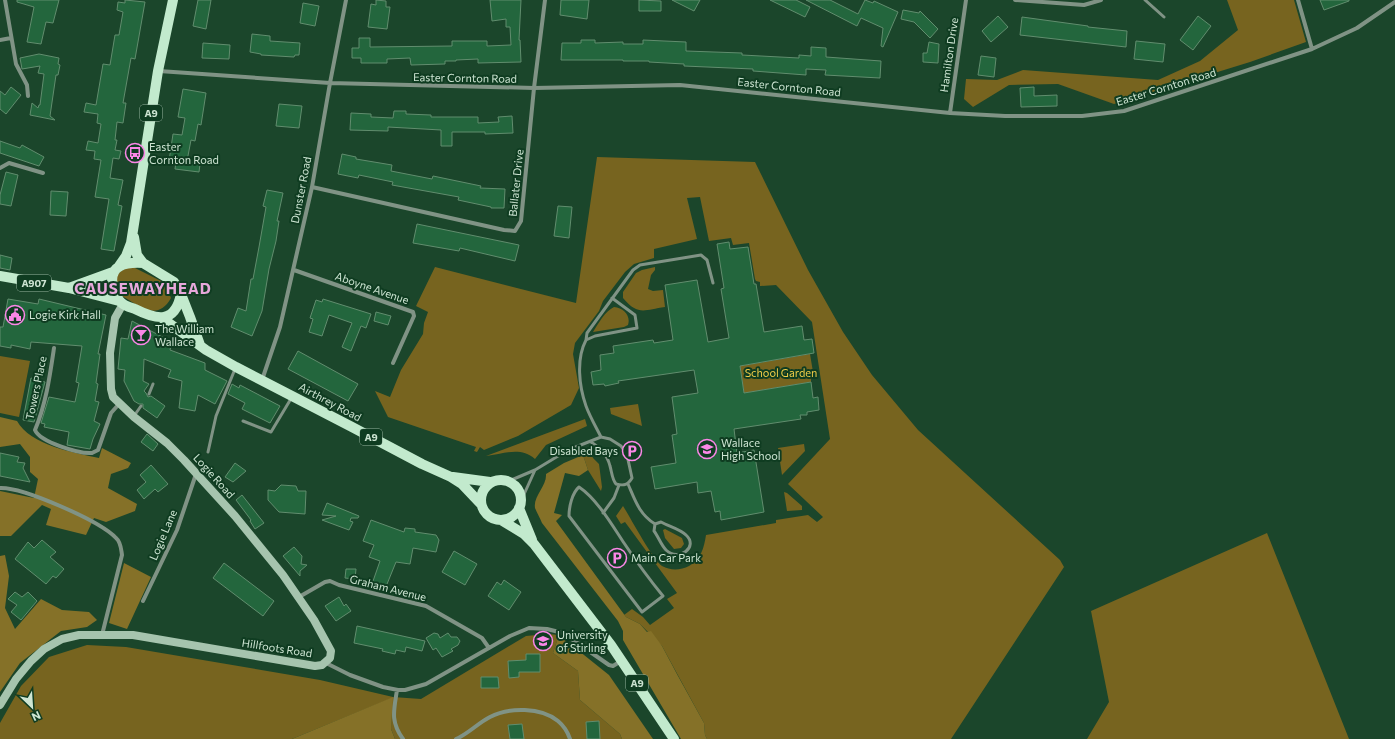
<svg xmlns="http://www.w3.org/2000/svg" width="1395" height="739" font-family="Commissioner,sans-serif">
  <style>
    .green { fill: #77641f }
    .forest { fill: #857128 }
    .building { fill: #23663d; stroke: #618d6e }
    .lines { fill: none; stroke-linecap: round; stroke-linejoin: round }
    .service { stroke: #809385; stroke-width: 3 }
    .minor { stroke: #809385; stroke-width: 4 }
    .secondary { stroke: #a6c4ae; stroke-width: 8 }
    .primary { stroke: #c2eacd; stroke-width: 10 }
    .labels { text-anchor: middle; stroke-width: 4; stroke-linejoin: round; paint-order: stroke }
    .shield { fill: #0f3c21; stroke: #95b29e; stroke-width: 1 }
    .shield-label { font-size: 10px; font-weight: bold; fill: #cee5d3 }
    .street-label { font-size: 11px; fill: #cee5d3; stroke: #0f3c21 }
    .poi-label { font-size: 11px; fill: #cee5d3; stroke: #0f3c21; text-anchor: start }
    .park-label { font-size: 11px; fill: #f0cc48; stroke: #0f3c21 }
    .district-label { font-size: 15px; font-weight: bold; letter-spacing: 1px; fill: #e7a8db; stroke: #0f3c21 }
  </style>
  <rect width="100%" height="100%" fill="#1b462b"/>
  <!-- green -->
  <path class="green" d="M1227,0h67l12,42 -56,20 -136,42 -56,-20 -49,1 -36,22 -9,-8 2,-20 31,1 26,-10 135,10 42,-19 38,-31z
    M597,157l158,5 53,108 35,62 29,43 46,55 142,130 4,7 -113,172h-244l-2,-4 -1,-12 -42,-77 -22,-22 -14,-7 -2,-2 8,-6 11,8 7,8 24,-17 -7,-9 10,-6 -52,-71 -4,2 -5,-8 7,-10c7,11 30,54 39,60 9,5 19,4 27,0 12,-7 15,-18 17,-31l70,-12v-3l32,-5 9,7 6,-5 -35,-33 42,-45 -18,-117 -36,-37 -16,1v-4l-4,-1 -1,-2 -6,-36 -16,2 -2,-7 -22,3 -9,-44 -13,1 10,41 -43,10v9l-20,6 -9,8 -22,29 -4,10 -24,32 -2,11 6,34 -8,17 -53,31 -34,14 -4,-3 -3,5 -3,-1 2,-4 -88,-30 -13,-26 15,6 11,-27 22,-36 1,-11 4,-11 -12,-6 19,-39 141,36z
    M133,267l32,16 6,15c-14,25 -32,7 -51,-3l-5,-16c4,-8 9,-11 18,-12z
    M655,267v3l-4,5 -3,14 5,2 10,-1 2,17c-21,3 -27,9 -42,-9v-6l13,-19 6,-3z
    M614,307c10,1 17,9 14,18l-4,2 -31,5c5,-8 12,-21 21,-25z
    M810,354l4,24 -3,1v3l-67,11 -4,-27z
    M0,356l30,5 -11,56 -19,-4z
    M638,404l4,22 -31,-12 -1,-6z
    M585,419l2,7 -41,19 -11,14c-15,-13 -31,-5 -49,-3z
    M804,444l1,7 -23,24 -4,-27z
    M590,452l3,6 6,6 3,23 -1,4 -13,-21 -5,-15z
    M784,492l3,1 15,13v4l-15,1z
    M665,529l17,9 2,6 -3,4 -7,1 -9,-11 -2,-8z
    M1267,533l82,206h-262l22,-37 -18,-91z
    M548,634l11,1 -6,18 25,18 2,29 40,34 2,5h-227l-4,-10 1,-31 -100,41h-292v-16l21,-37 28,-29 38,-12 39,2 194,33 73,17 28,2 105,-63z"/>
  <!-- forest -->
  <path class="forest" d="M0,417l17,4c13,24 58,32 82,37l3,-10 29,15 -3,5 -17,6 -3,14 29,16 -2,7 -29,11 -12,-4 -8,17 -40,-10 5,-16 -9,-4 -31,31h-11v-45l34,7 4,-19 -8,-7v-15l-10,-13 -20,3z
    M583,455l5,15 -9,6 -14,-3 -11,40 8,2 -6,6 70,96 14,7 7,8 4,-1 11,15 16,30 26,47 1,12 2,4h-26l-58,-99v-9l-5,-10 -76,-98c-2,-5 -5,-10 -7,-15 -2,-12 12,-22 11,-34l18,-11z
    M5,555l4,21 -4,32 10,21 26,-30 21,11 27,2 8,8 -10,7 -26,4 -41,32 -20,29v-136z
    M124,563l27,14 -24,52 -18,-6z
    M559,635l50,40 44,64h-31l-2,-5 -40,-34 -2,-29 -25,-18z
    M393,697l-2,32 4,10h-103z"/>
  <!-- building -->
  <path class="building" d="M17,0h42l-6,23 -7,-1 -5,22 -14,-2 7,-35 -17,-5z
    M125,0l20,2 -10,57 -4,-1 -8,45h3l-3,20 -6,-1 -2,18h2l-2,10 6,1 -2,8 -6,-1 -3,20 13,2 -5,25 4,1 -8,45 -13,-2 8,-50 -14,-2 6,-37 -7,-1 1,-8 -9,-1 2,-9 10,2 3,-19 -4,-1 1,-9 -14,-2 2,-9 10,2 7,-41 7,1 5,-30h4l4,-23 -6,-2 1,-8 7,1z
    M198,0h13l-5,29 -13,-3z
    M376,0l10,1v6h4l-3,22 -19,-2 3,-23 5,1z
    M490,0h31l-2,40h1l1,22 -43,1v-4l-22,1v1h-11v3l-34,1 -1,-7 -23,1v4h-26v-5h-9v-10h7v-10h11v9l82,-1v-5h35v5l24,-1 -1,-18h-4v-8l-14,2z
    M561,0h28l-2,19 -27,-4z
    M639,0l22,1v10h-22z
    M672,0h28l-6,11z
    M770,0h26l14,7 -5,10z
    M806,0h24l28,14 7,-14 8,3 1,-2 24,11 -15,35 -2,-1 2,-18 -22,-10 -4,8z
    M1320,0h29v1l-25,9z
    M303,3l16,3 -4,20 -15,-3z
    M903,10l16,3 1,-2 18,18 -8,9 -16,-16 -13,-3z
    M998,16l10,11 -17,15 -9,-11z
    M1198,16l13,10 -18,24 -13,-10z
    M1022,17l66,9v1l39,4 -1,16 -106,-12z
    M252,34l18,2v5l30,2 -1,12h-4l-1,2 -33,-2v-1l-11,-2z
    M581,40h14v3l28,-1v2h20v-4l43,2v9l56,2v2l57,3v-3l12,1v-9l15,1v9l55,4 -1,17 -55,-3 1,-5 -20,-1v6l-53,-4v-2l-69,-3v-2l-35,-2v-1h-26v-1h-62l1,-17h19z
    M1136,41l29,3 -2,18 -29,-3z
    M929,42l10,2 -1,19 -15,-1v-9h4z
    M203,43l27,2 -1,14 -27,-1z
    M39,54l20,4 -1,6 2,1 -2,10h-2l-6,41 5,4 -25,-5 2,-12 6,5 1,-3h1l4,-31 -6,-1 2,-7 -18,3 -2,-11z
    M981,56l15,2 -2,19 -16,-2z
    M11,87l10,8 -15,19 -6,-5v-18l5,4z
    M1034,87v9l23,-1v11l-36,1 -1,-19z
    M183,89l23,4 -5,32 -3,-1 -3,17 -4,-1 -4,21 13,3 -1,8 -24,-3 1,-7 -7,-1 4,-27 9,1 3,-17 -7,-1z
    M279,104l23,2 -3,22 -23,-2z
    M394,111h12v3l25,1v2h47v6l21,-1 -1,-5 14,-1 1,17 -28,1v-2h-33v14h-11v-16l-53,-3v4l-38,-1 1,-17 20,1v3l22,1z
    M0,141l20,7 2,-3 22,12 -5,9 -39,-13z
    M342,154l14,3v2l36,6 -1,6 41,8 1,-3 48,10 -1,2 25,1 -1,19h-13v-1l-33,-7 1,-3 -67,-12 1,-3 -34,-7 -1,3 -20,-4z
    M6,172l12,3 -7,31 -11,-2v-9z
    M267,190l16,3 -6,28h2l-3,20 -7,28 -7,42 -10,25 -21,-9 7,-19 8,3 5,-32h2l6,-32 7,-40 -3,-1z
    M51,191l17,1 -2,24 -16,-1z
    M558,206l14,1 -3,31 -15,-2z
    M417,224l102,21 -4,16 -55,-13 -1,3 -46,-8z
    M729,242l1,7 18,-2 6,37h2l8,48 38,-6 2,14 8,-1 2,14 -74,13 4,27 67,-11 2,16 5,-1 1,13 -12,2v3h-7l1,4 -67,10 3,24 17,-3 10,62 -43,8 -1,-9 -5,1 -4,-21 -13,2 -1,-11 -42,7 -4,-22 25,-4 -4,-28 5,-1 -5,-37 26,-4 -4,-23 -76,11 1,2 -14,3 -1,-2 -11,1 -2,-13 10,-2 -1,-15 14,-2 -1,-7 40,-6 1,3 19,-3 -8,-55 32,-5 11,62 21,-4 -8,-49 3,-1 -7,-44z
    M0,255l12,3 -2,12 -10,-2z
    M8,299l30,5 1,-5 67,16 -8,39h2l-4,29 2,1 -3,17 4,1 -5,19 6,3 -7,15 -3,10 -23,-4 2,-13 -25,-5 1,-3 -4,-1 8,-26 26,5 4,-19 -3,-1 6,-36 -51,-4 -1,7 -19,-4v3l-11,-2v-19h3z
    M323,299l48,15 -5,14 -5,-2 -10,25 -9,-4 10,-24 -23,-8 -7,21 -13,-4 4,-13 -3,-1 6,-18 6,2z
    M376,312l15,4 -3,9 -14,-4z
    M132,321l40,21 -2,8 35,13v7l22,11 -12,23 -17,-9 -3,16 -16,-3 3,-27 -14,-4 3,-7 -27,-11 -1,22 6,3 -5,7 2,2 2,4 3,-1 14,10 -8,12 -14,-10v-4h-4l-5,-3 -10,-20 1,-11 -7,-1 3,-31 7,1z
    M298,351l60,33 -10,17 -60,-32z
    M31,378l14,4 -11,40 -11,-2z
    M232,384l7,4 1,-3 40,21 -10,17 -28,-14 3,-6 -17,-9z
    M147,434l11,10 -5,7 -12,-9z
    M0,453l19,4 -2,5 8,1 -2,5 7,14 -30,-6z
    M235,463l11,8 -13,11 -8,-5z
    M151,465l17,19 -10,8 -3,-3 -11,10 -7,-9 9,-8 -6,-7z
    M281,485l15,1 2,5h8l-1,23 -26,-2 -11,-12v-10l7,1z
    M242,495l22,28 -9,6 -5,-8 1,-1 -15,-20z
    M327,503l32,13 -1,2h-7l-1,3 3,1 -4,8 -27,-10 14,-4 -14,-1z
    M371,520l33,12 1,-4 10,1v3l21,3 3,5 -3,12 -23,-4 -3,16 -14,-2 -11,27 -13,-5 8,-23 -11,-4 5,-12 -11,-4z
    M42,540l14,12 -6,5 14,12 -8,9 -3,-2 -7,8 -31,-25 13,-17 6,6z
    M294,547l8,9 -1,8 6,1 -7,6v5l-17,-20z
    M454,551l23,13 -12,21 -23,-13z
    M224,563l50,38 -11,15 -50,-38z
    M346,569h10l-1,10 -10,-1z
    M504,580l17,12 -12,18 -21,-14 9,-14 4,3z
    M15,592l7,5 6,-5 9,9 -16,19 -10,-8 6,-7 -9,-6z
    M339,597l5,9 2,-2 5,7 -15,10 -11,-15z
    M357,626l68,15 -3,10 -16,-4 -1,5 -9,-2 -1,4 -13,-3 1,-2 -29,-6z
    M434,633l4,1 2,4 8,-5 3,4h6l3,4 -2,4 -7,4 2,2 -11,6 -6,-9 -3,2 -7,-12z
    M526,654h14v18h-21v5l-10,1 -1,-17 18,-1z
    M481,677h17l1,11h-18z
    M599,721l1,18h-13l-1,-17z
    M522,724l2,15h-14l-2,-14z"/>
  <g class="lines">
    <!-- service -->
    <path class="service" d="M1145,0l19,17
      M586,340l1,-7 46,-63 7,-5 61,-10 6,5 6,23
      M149,394l4,-10
      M134,416l7,-10
      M243,421l28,11 21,-35
      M601,437c-5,-10 -11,-20 -15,-31 -7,-20 -10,-47 0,-66l9,-4 42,-8 -2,-13 -23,-17
      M208,452l8,-36 19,-47
      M509,481l26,-11 33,-20 33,-13 9,2 11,7 6,9 5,23c-4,7 -8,8 -16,6 -4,-5 -4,-11 -6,-18 -3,-12 -10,-18 -19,-24
      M628,484c7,16 11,30 27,40l6,-2c7,4 19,7 25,13 13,12 -7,27 -20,15 -5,-5 -8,-14 -12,-19l1,-7
      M579,487c18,12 33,38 45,56 12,18 25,36 39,53l-21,16 -73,-96c0,-9 3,-23 10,-29z
      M521,501l14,-31
      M603,513l11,-15 5,-13"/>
    <!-- minor -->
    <path class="minor" d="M5,0l11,64 11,21 1,11
      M1015,0l69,5 17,-5
      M1298,0l14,49
      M0,40l11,-2
      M159,71l171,12 204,5 146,-3 270,28 55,3h77l42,-5 188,-62 45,-21 38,-26
      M950,113l16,-113
      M0,168l9,-5 34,10
      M312,187l192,43 11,1 6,-10 13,-133 11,-88
      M294,270l119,42 1,4 -21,47
      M54,348c-4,27 -8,56 -19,82 5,12 44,24 57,23 2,-1 4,-2 6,-3l13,-37 8,-9
      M262,380l18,-53 32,-140 18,-104 16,-83
      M0,488c23,-1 100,33 116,50 5,4 5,11 6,17l-20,80
      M299,597l26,-15 5,-1 9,4 87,21 56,32 7,10
      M143,601l34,-71 19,-56
      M326,663l24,12 33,12 15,3h7l21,-6 84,-48 19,-8 18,1 16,4 46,32 4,1 8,-5
      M397,690c-3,20 -7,31 6,49
      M456,739c12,-5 22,-16 34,-22 19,-10 51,-10 68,4 6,5 10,12 12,18"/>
    <!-- secondary -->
    <path class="secondary" d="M0,705l16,-26 15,-18 13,-12 18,-10 17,-4h54l182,31 7,-1 8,-7 1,-7 -17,-31 -31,-45 -48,-59 -51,-56 -17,-17 -33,-26 -21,-20 -2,-8 -1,-36 5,-35 8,-14"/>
    <!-- primary -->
    <path class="primary" d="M134,237l3,18 6,8 31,19 7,12c-6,30 -24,26 -46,15 -6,-2 -13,-4 -16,-9 -3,-4 -5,-9 -6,-14 -5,-21 13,-24 30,-23
      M119,266l7,-10 5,-13 27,-172 15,-71
      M0,276l69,12 50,13
      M69,288l44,-16
      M181,294l9,23 10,28
      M162,318l44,32 30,17 116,60 70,37 29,13 11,7 18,19
      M453,477l37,5
      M481 500a20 20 0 1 1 40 0a20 20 0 1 1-40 0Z
      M519,508l13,32
      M501,520l23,14 10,10 77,101 63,94"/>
  </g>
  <!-- icons -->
  <defs>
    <symbol id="bus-ring" viewBox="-11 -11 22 22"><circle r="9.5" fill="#0f3c21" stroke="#fa87e7" stroke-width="1.5"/><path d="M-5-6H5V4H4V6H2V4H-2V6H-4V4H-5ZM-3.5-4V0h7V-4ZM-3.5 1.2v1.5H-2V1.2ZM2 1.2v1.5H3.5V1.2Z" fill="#fa87e7"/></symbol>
    <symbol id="civic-ring" viewBox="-11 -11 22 22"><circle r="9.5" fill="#0f3c21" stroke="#fa87e7" stroke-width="1.5"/><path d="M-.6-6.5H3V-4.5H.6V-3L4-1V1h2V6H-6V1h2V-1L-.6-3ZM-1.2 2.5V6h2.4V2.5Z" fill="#fa87e7"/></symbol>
    <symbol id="bar-ring" viewBox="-11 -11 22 22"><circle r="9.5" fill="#0f3c21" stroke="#fa87e7" stroke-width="1.5"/><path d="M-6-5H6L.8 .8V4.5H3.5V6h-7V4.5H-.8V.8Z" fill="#fa87e7"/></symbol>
    <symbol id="school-ring" viewBox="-11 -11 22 22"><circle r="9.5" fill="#0f3c21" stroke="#fa87e7" stroke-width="1.5"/><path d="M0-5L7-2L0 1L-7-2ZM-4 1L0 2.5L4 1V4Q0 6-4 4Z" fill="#fa87e7"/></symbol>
    <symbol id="parking-ring" viewBox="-11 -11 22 22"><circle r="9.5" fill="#0f3c21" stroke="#fa87e7" stroke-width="1.5"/><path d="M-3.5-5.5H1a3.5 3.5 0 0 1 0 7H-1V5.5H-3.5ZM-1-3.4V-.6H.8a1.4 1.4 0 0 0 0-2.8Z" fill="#fa87e7"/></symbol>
    <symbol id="university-ring" viewBox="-11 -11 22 22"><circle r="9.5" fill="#0f3c21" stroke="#fa87e7" stroke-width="1.5"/><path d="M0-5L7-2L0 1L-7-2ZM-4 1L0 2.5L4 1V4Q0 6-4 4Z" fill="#fa87e7"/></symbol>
  </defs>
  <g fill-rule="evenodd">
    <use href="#bus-ring" x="124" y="142" width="22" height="22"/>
    <use href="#civic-ring" x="4" y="304" width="22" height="22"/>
    <use href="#bar-ring" x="130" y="324" width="22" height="22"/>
    <use href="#school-ring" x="696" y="438" width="22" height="22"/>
    <use href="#parking-ring" x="621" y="440" width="22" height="22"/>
    <use href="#parking-ring" x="606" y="547" width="22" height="22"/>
    <use href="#university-ring" x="532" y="630" width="22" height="22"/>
  </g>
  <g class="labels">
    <!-- shield labels -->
    <g class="shield">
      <rect x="140" y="105" width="22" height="16" rx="3"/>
      <rect x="17" y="275" width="34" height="16" rx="3"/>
      <rect x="360" y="429" width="22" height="16" rx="3"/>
      <rect x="626" y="675" width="22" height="16" rx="3"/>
    </g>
    <g class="shield-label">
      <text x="151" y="117">A9</text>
      <text x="34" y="287">A907</text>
      <text x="371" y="441">A9</text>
      <text x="637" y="687">A9</text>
    </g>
    <!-- street labels -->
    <g class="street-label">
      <text transform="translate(949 55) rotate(-82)" y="4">Hamilton Drive</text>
      <text transform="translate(465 78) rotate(1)" y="4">Easter Cornton Road</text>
      <text transform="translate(789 87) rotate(6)" y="4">Easter Cornton Road</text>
      <text transform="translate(1166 87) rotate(-17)" y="4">Easter Cornton Road</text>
      <text transform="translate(516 183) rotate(-84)" y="4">Ballater Drive</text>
      <text transform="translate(301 190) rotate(-79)" y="4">Dunster Road</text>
      <text transform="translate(372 288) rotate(19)" y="4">Aboyne Avenue</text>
      <text transform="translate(36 388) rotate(-78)" y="4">Towers Place</text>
      <text transform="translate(330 402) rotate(28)" y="4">Airthrey Road</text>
      <text transform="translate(214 476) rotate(48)" y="4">Logie Road</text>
      <text transform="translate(163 535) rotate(-67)" y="4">Logie Lane</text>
      <text transform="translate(388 588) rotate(14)" y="4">Graham Avenue</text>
      <text transform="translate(277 648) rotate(9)" y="4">Hillfoots Road</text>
    </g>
    <!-- poi labels -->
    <g class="poi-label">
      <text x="149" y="151">Easter<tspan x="149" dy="13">Cornton Road</tspan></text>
      <text x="29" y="319">Logie Kirk Hall</text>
      <text x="155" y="333">The William<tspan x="155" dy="13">Wallace</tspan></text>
      <text x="721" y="447">Wallace<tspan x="721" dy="13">High School</tspan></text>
      <text x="618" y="455" text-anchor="end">Disabled Bays</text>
      <text x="631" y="562">Main Car Park</text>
      <text x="557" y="639">University<tspan x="557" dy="13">of Stirling</tspan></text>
    </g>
    <!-- park labels -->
    <g class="park-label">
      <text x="781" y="377">School Garden</text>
    </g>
    <!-- district labels -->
    <g class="district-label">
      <text x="143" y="294">CAUSEWAYHEAD</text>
    </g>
  </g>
  <!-- north arrow -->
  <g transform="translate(32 707) rotate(155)" stroke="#0f3c21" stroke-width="3" paint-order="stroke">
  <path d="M0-3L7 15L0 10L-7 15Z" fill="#cee5d3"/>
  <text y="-6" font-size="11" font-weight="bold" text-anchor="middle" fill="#cee5d3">N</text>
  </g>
</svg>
